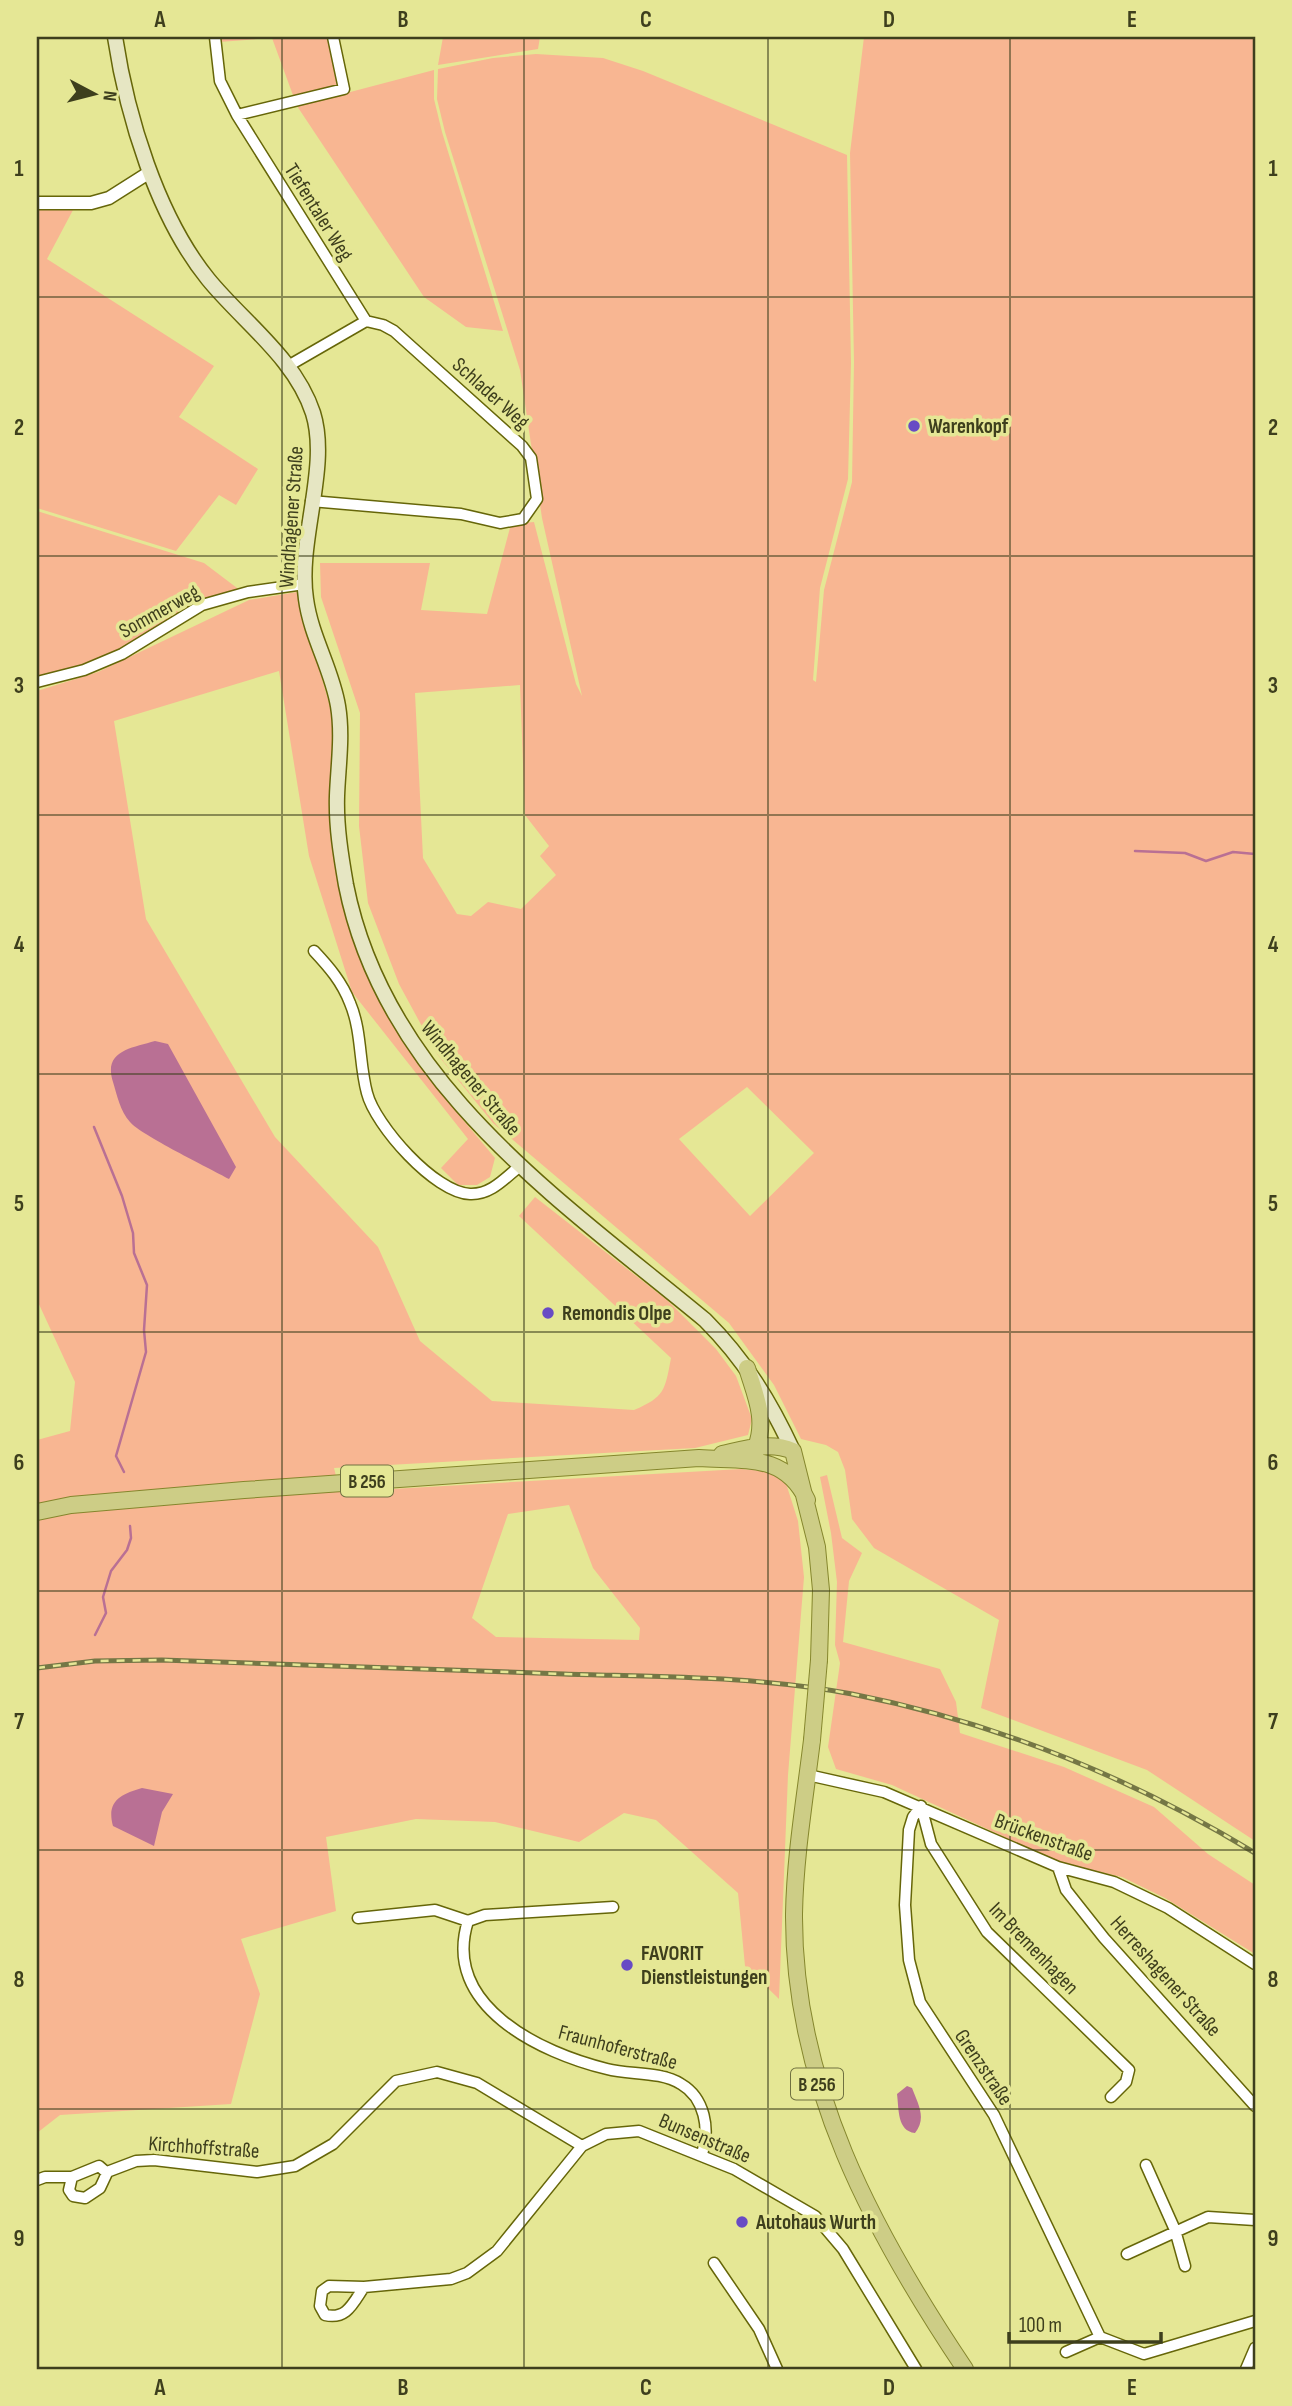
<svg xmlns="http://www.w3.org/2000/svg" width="1292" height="2406" font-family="'Sofia Sans Condensed',sans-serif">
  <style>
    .green { fill: #f8b692; fill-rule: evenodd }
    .water { fill: #b97094 }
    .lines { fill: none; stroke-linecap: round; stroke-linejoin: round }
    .stream { stroke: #b97094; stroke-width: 2.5 }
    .minor-casing { stroke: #666609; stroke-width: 13 }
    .tertiary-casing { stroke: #666609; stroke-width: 15 }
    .secondary-casing { stroke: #666609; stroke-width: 17 }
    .primary-casing { stroke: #85862d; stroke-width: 18 }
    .minor { stroke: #fff; stroke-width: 10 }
    .tertiary { stroke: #fff; stroke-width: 12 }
    .secondary { stroke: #e6e6c3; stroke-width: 14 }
    .primary { stroke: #cdcd86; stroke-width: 16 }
    .rail-casing { stroke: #757745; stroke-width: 5 }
    .rail { stroke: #e5e795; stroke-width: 2.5; stroke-dasharray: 8; stroke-linecap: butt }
    .primary-bridge-casing { stroke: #85862d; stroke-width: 18; stroke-linecap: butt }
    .primary-bridge { stroke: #cdcd86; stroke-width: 16 }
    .grid { fill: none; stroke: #3e3f1d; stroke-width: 2; stroke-opacity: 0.55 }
    .poi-dot { fill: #684bc4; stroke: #e5e795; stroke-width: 2.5 }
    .labels { text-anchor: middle; stroke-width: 7; stroke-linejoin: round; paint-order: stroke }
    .shield { fill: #e5e795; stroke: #707141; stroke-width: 2 }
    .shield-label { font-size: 19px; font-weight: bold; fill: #3e3f1d }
    .street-label { font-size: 21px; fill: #3e3f1d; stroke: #e5e795 }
    .poi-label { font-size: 21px; font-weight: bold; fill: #3e3f1d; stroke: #e5e795; text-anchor: start }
    .neatline { fill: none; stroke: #3e3f1d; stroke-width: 2.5 }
    .grid-label { font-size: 23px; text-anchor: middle; font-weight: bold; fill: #3e3f1d }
  </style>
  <rect width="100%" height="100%" fill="#e5e795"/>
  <!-- green -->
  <path class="green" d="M219,37h108l12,48 -45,13 -22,-60 -53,4z
    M443,37h97l-2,12 -100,16z
    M864,37h391v1804l-108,-71 -166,-62 18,-88 -125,-72 -22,-29 -7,-49 -7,-18 -12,-7 -25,-6 -27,-54 -45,-62 -236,-200 -56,-69 -38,-70 -31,-81 -9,-77 1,-113 -39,-116 -1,-34h110l-9,47 66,4 24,-90 23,-2 42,162 6,12 -40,-178 -22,-148 -75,-238 -8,-33 1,-30 55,-11 43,-4 67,4 40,13 204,84 4,208 -3,116 -28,109 -7,92 3,2 8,-92 28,-108 2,-120 -4,-209zM520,685l5,130 24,31 -9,10 16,19 -35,34 -33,-7 -17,14 -14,-2 -34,-56 -8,-165zM747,1087l67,66 -64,63 -71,-77z
    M434,70v29l8,33 61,199 -37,-4 -42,-30 -127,-191z
    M37,208l36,2 -26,49 167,107 -35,51 79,52 -22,36 -17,-10 -43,56 -139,-43z
    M37,511l167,52 37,28 -138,68 -66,19z
    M297,592l34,118 3,29 -3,78 16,100 31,78 26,46 24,37 67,80 -5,19 -13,8h-19l-17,-17 27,-29 -116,-147 -43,-136 -30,-185 -165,50 32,198 129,218 103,110 42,94 72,60 142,9c31,-13 31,-20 37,-52l-152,-142 16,-19 132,103 49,49 20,27 16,43 -4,16 -53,13 -361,20 6,24 401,-23 33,3 10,5 14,44 6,56 -16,198 -9,224 -34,-33 -7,-73 -82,-73 -32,-7 -45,29 -84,-20 -79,-3 -90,18 10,74 -95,28 19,55 -29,110 -171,11 -23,18v-693l33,-9 5,-49 -38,-82v-609l61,-19 151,-72zM569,1505l24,63 47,60 -1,12 -143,-3 -24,-19 36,-104z
    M827,1475l15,63 20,15 -13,28 -6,61 97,27 16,33 4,31 104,34 90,40 54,47 47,31v69l-90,-56 -43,-21 -61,-14 -169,-78 -56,-16 -8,-22 12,-84 -5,-18 2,-63 -6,-49 -11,-56z"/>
  <!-- water -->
  <path class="water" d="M155,1041l13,3 68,123 -7,12c-20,-11 -88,-44 -99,-57 -10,-11 -13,-27 -17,-40 -10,-31 18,-34 42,-41z
    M142,1788l31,6 -11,18 -8,34 -41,-20c-7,-25 8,-32 29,-38z
    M907,2086l5,2c6,16 15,30 3,45 -18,-2 -16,-24 -18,-39z"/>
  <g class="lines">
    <!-- stream -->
    <path class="stream" d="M1135,851l50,2 21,8 27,-9 22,2
      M94,1127l28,69 11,37 1,20 13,32 -3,45 2,22 -30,104 8,16
      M95,1635l11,-22 -3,-16 8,-26 16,-21 4,-12 -1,-12"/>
    <defs>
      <path id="minor" d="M215,37l5,44 17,34 129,206 -78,45
        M237,115l107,-26 -11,-52
        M311,501l150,13 39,9 23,-4 14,-20 -6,-41 -9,-12 -128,-115 -11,-6 -17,-4
        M37,682l47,-12 38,-16 80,-49 46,-13 56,-8
        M314,951c15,16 28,31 36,52 12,28 9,61 17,90 8,32 68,100 103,101 21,1 35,-16 50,-28
        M808,1775l76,17 174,75 56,15 54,26 87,56
        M921,1806l-8,11 -4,13 -4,75 4,55 11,42 74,113 106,222
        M921,1806l10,38 56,88 142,138 -3,12 -15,15
        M1058,1867l8,23 38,48 151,168
        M613,1907l-128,8 -17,6c-27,85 73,132 139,148 23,6 53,2 74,15 24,14 29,45 21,70
        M358,1918l77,-8 33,11
        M1146,2165l29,65 10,36
        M99,2166l8,7 -7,15 -15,10 -12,-2 -4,-6 3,-13z
        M107,2172l29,-11 18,-1 103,12 38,-6 38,-22 63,-63 41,-9 40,11 105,63
        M37,2180l8,-3h27
        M1127,2254l81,-37 47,3
        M714,2263l45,66 18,40
        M364,2287c-11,16 -17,33 -39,28l-5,-9 2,-15 7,-5 35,1 87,-8 16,-6 30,-22 85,-105 24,-12 33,-3 95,38 81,47 28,33 73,120
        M1066,2352l34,-15 44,17 111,-33
        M1246,2369l9,-21"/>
      <path id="tertiary" d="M37,203h54l18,-5 41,-26"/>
      <path id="secondary" d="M115,37c12,79 42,179 93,242 35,43 87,79 105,134 17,54 -16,128 -7,186 5,38 26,70 32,107 5,30 0,61 -1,90 -1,30 4,60 9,89 39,198 214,315 359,435 39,39 65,81 88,131"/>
      <path id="primary" d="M747,1368c8,27 20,51 9,79
        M793,1451l24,96 4,43 -2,70
        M722,1454c23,-5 48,-13 71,-3
        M37,1512l34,-7 173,-15 455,-32c45,3 86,-5 108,42
        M812,1740c-7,58 -17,116 -18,174 -1,170 79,318 171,455"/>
    </defs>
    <!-- minor casing -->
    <use href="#minor" class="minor-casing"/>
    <!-- tertiary casing -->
    <use href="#tertiary" class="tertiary-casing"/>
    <!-- secondary casing -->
    <use href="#secondary" class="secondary-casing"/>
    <!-- primary casing -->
    <use href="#primary" class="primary-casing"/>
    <!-- minor -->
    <use href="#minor" class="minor"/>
    <!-- tertiary -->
    <use href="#tertiary" class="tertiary"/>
    <!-- secondary -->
    <use href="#secondary" class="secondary"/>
    <!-- primary -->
    <use href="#primary" class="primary"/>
    <defs>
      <path id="rail" d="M37,1668l58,-7 67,-1c134,5 268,9 402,14 96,3 193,2 288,20 143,28 278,83 403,159"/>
    </defs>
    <!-- rail casing -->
    <use href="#rail" class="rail-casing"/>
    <!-- rail -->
    <use href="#rail" class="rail"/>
    <defs>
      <path id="primary-bridge" d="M812,1740l7,-80"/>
    </defs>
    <!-- primary-bridge casing -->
    <use href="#primary-bridge" class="primary-bridge-casing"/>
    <!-- primary-bridge -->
    <use href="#primary-bridge" class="primary-bridge"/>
  </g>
  <!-- grid -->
  <path class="grid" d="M282,37v2332M524,37v2332M768,37v2332M1010,37v2332M37,297h1218M37,556h1218M37,815h1218M37,1074h1218M37,1332h1218M37,1591h1218M37,1850h1218M37,2109h1218"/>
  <!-- markers -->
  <g class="poi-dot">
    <circle cx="914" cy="426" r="7"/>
    <circle cx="548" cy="1313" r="7"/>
    <circle cx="627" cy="1965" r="7"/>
    <circle cx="742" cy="2222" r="7"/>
  </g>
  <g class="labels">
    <!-- shield labels -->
    <g class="shield">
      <rect x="341" y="1465.5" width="52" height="31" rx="5"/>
      <rect x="791" y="2068.5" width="52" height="31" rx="5"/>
    </g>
    <g class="shield-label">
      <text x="367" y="1488">B 256</text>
      <text x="817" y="2091">B 256</text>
    </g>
    <!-- street labels -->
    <g class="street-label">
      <text transform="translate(319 212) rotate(58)" y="7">Tiefentaler Weg</text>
      <text transform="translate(491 393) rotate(42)" y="7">Schlader Weg</text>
      <text transform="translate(291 517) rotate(-86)" y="7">Windhagener Straße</text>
      <text transform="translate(159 611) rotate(-29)" y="7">Sommerweg</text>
      <text transform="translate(471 1078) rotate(50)" y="7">Windhagener Straße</text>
      <text transform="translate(1044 1837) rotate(20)" y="7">Brückenstraße</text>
      <text transform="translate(1034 1948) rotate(46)" y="7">Im Bremenhagen</text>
      <text transform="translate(1166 1976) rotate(48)" y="7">Herreshagener Straße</text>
      <text transform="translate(618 2047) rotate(15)" y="7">Fraunhoferstraße</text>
      <text transform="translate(984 2067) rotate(56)" y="7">Grenzstraße</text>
      <text transform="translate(705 2138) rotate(23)" y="7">Bunsenstraße</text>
      <text transform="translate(204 2147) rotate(4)" y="7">Kirchhoffstraße</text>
    </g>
    <!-- poi labels -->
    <g class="poi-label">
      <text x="928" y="433">Warenkopf</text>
      <text x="562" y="1320">Remondis Olpe</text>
      <text x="641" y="1960">FAVORIT<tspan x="641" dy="24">Dienstleistungen</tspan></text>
      <text x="756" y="2229">Autohaus Wurth</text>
    </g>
  </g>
  <!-- border -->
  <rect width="1292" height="2406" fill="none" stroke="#e5e795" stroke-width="77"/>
  <!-- north arrow -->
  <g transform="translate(94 94) rotate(97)" stroke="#e5e795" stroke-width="5" paint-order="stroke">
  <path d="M0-5L12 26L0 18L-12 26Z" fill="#3e3f1d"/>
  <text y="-10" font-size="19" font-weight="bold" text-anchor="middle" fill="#3e3f1d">N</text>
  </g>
  <!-- scale -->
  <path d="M1009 2332v10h152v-10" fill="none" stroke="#3e3f1d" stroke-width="3.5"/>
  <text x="1019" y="2332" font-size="21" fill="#3e3f1d" stroke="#e5e795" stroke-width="5" paint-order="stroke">100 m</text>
  <rect x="38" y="38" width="1216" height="2330" class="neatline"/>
  <g class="grid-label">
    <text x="160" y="27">A</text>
    <text x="403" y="27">B</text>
    <text x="646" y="27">C</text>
    <text x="889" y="27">D</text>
    <text x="1132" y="27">E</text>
    <text x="19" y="176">1</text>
    <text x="1273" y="176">1</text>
    <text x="19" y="435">2</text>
    <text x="1273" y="435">2</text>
    <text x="19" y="693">3</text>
    <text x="1273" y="693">3</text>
    <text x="19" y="952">4</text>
    <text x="1273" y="952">4</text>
    <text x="19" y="1211">5</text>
    <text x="1273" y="1211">5</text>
    <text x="19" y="1470">6</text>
    <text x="1273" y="1470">6</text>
    <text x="19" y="1729">7</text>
    <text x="1273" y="1729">7</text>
    <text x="19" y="1987">8</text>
    <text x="1273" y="1987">8</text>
    <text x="19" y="2246">9</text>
    <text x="1273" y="2246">9</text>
    <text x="160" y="2395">A</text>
    <text x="403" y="2395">B</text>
    <text x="646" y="2395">C</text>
    <text x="889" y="2395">D</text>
    <text x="1132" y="2395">E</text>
  </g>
</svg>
